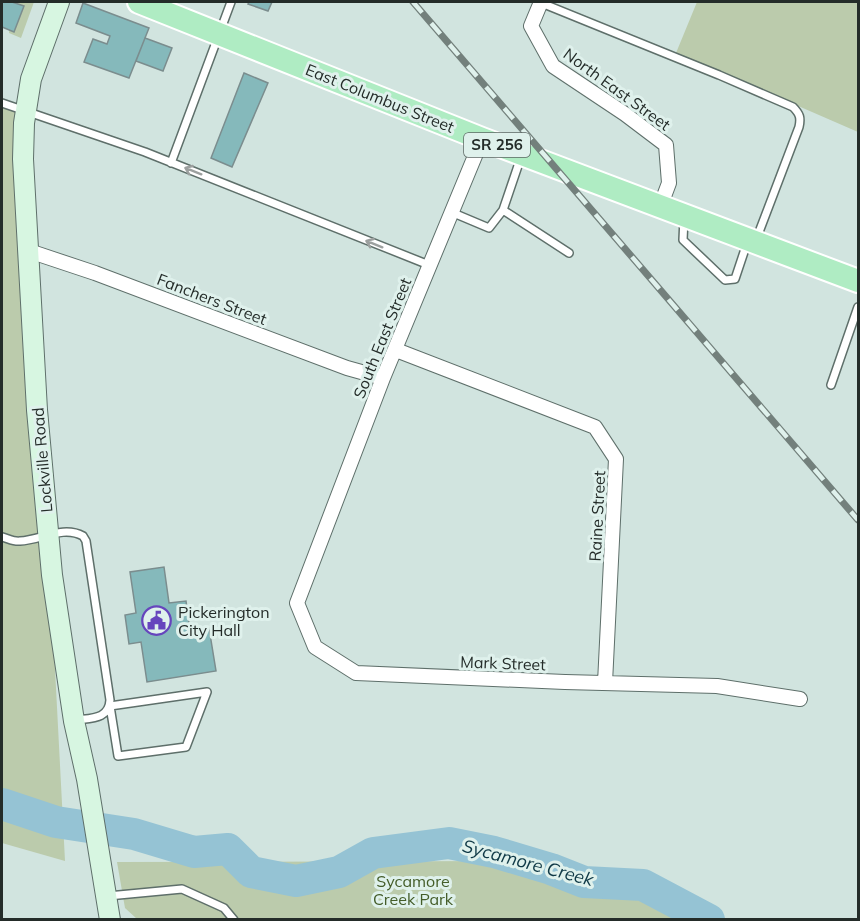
<svg xmlns="http://www.w3.org/2000/svg" width="860" height="921" font-family="Mulish,sans-serif">
  <style>
    .green { fill: #bbcbac }
    .lines { fill: none; stroke-linecap: round; stroke-linejoin: round }
    .river { stroke: #95c3d4; stroke-width: 32 }
    .building { fill: #85b9bb; stroke: #7b8d8e; stroke-width: 1.5 }
    .lane-casing { stroke: #5e6f6a; stroke-width: 10 }
    .street-casing { stroke: #5e6f6a; stroke-width: 16 }
    .secondary-casing { stroke: #5e6f6a; stroke-width: 22 }
    .primary-casing { stroke: #fff; stroke-width: 26 }
    .lane { stroke: #fff; stroke-width: 7 }
    .street { stroke: #fff; stroke-width: 14 }
    .secondary { stroke: #d7f6e1; stroke-width: 20 }
    .primary { stroke: #afecc3; stroke-width: 22 }
    .rail-casing { stroke: #73807c; stroke-width: 7 }
    .rail { stroke: #dff1ec; stroke-width: 4.5; stroke-dasharray: 14; stroke-linecap: butt }
    .oneway { stroke: #9ca09f }
    .labels { text-anchor: middle; stroke-width: 6; stroke-linejoin: round; paint-order: stroke }
    .shield { fill: #dff1ec; stroke: #5c6764; stroke-width: 1.5 }
    .shield-label { font-size: 15px; font-weight: bold; fill: #242c29 }
    .street-label { font-size: 16px; fill: #242c29; stroke: #dff1ec }
    .poi-label { font-size: 16px; fill: #242c29; stroke: #dff1ec; text-anchor: start }
    .park-label { font-size: 16px; fill: #445d29; stroke: #dff1ec }
    .water-label { font-size: 18px; font-style: italic; fill: #0f3946; stroke: #dff1ec }
  </style>
  <rect width="100%" height="100%" fill="#d1e4df"/>
  <!-- green -->
  <path class="green" d="M12,2h22l-13,36 -12,-5v-3l5,2 9,-26z
    M697,2h161v130l-182,-79z
    M2,103l24,9 39,749 -63,-18z
    M504,861l151,24 54,34h-572l-12,-11 -8,-46z"/>
  <g class="lines">
    <!-- river -->
    <path class="river" d="M2,804l54,18 78,12 60,18 34,-3 23,23 45,9 43,-9 34,-19 76,-10 45,9 57,17 33,13 59,3 66,35"/>
  </g>
  <!-- building -->
  <path class="building" d="M2,2h10l12,4 -10,26 -12,-5z
    M249,2h23l-4,9 -20,-7z
    M83,3l66,25 -20,50 -45,-16 9,-23 14,5 3,-8 -34,-13z
    M145,38l27,10 -9,23 -27,-10z
    M244,73l24,10 -36,84 -21,-9z
    M164,567l5,36 17,-2 4,30 19,-3 7,43 -69,11 -6,-40 -12,2 -4,-29 11,-2 -6,-41z"/>
  <g class="lines">
    <defs>
      <path id="lane" d="M539,2l180,73 74,32c7,7 8,11 6,20l-43,113
        M2,103l143,49 284,113
        M521,157l-18,53 66,43
        M171,163l60,-161
        M451,212l38,16 14,-18
        M684,218l-1,22 42,40 10,-1 12,-36
        M831,385l27,-78
        M2,537c5,1 12,5 18,4 21,-1 43,-16 63,-5l3,5 24,159c-1,19 -18,18 -33,20
        M207,692l-21,55 -68,9 -8,-50z
        M108,896l74,-7 42,19 10,12"/>
      <path id="street" d="M541,2l-10,24 22,40 72,48 41,31 3,38 -9,24
        M482,139l-99,239 -86,225 18,44 41,26 209,9 152,4 83,13
        M29,251l66,22 252,95 36,10
        M396,350l199,77 21,32 -11,224"/>
      <path id="secondary" d="M59,2l-28,77 -7,44 -1,36 14,251 15,165 22,146 13,58 23,141"/>
      <path id="primary" d="M139,2l343,137 376,142"/>
    </defs>
    <!-- lane casing -->
    <use href="#lane" class="lane-casing"/>
    <!-- street casing -->
    <use href="#street" class="street-casing"/>
    <!-- secondary casing -->
    <use href="#secondary" class="secondary-casing"/>
    <!-- primary casing -->
    <use href="#primary" class="primary-casing"/>
    <!-- lane -->
    <use href="#lane" class="lane"/>
    <!-- street -->
    <use href="#street" class="street"/>
    <!-- secondary -->
    <use href="#secondary" class="secondary"/>
    <!-- primary -->
    <use href="#primary" class="primary"/>
    <defs>
      <path id="rail" d="M413,2l445,518"/>
    </defs>
    <!-- rail casing -->
    <use href="#rail" class="rail-casing"/>
    <!-- rail -->
    <use href="#rail" class="rail"/>
  </g>
  <!-- one-way arrows -->
  <defs><path id="oneway-shaft" d="M-6 0H5M1.5-3L5.5 0L1.5 3" fill="none" stroke-width="1.6" stroke-linecap="round" stroke-linejoin="round" transform="scale(1.5)"/></defs>
  <g class="oneway">
    <use href="#oneway-shaft" transform="translate(193 171) rotate(-158)"/>
    <use href="#oneway-shaft" transform="translate(374 244) rotate(-158)"/>
  </g>
  <!-- icons -->
  <defs>
    <symbol id="civic-ring" viewBox="-11 -11 22 22"><circle r="9.5" fill="#dff1ec" stroke="#6645bd" stroke-width="1.5"/><path d="M-.6-6.5H3V-4.5H.6V-3L4-1V1h2V6H-6V1h2V-1L-.6-3ZM-1.2 2.5V6h2.4V2.5Z" fill="#6645bd"/></symbol>
  </defs>
  <g fill-rule="evenodd">
    <use href="#civic-ring" x="140" y="604" width="33" height="33"/>
  </g>
  <g class="labels">
    <!-- shield labels -->
    <rect class="shield" x="464" y="133" width="66" height="24" rx="4.5"/>
    <g class="shield-label">
      <text x="497" y="150">SR 256</text>
    </g>
    <!-- street labels -->
    <g class="street-label">
      <text transform="translate(617 89) rotate(36)" y="6">North East Street</text>
      <text transform="translate(380 98) rotate(22)" y="6">East Columbus Street</text>
      <text transform="translate(212 299) rotate(21)" y="6">Fanchers Street</text>
      <text transform="translate(382 338) rotate(-68)" y="6">South East Street</text>
      <text transform="translate(42 460) rotate(-95)" y="6">Lockville Road</text>
      <text transform="translate(597 516) rotate(-87)" y="6">Raine Street</text>
      <text transform="translate(503 663) rotate(2)" y="6">Mark Street</text>
    </g>
    <!-- poi labels -->
    <g class="poi-label">
      <text x="178" y="618">Pickerington<tspan x="178" dy="18">City Hall</tspan></text>
    </g>
    <!-- park labels -->
    <g class="park-label">
      <text x="413" y="887">Sycamore<tspan x="413" dy="18">Creek Park</tspan></text>
    </g>
    <!-- water labels -->
    <g class="water-label">
      <text transform="translate(528 863) rotate(15)" y="6">Sycamore Creek</text>
    </g>
  </g>
  <!-- border -->
  <rect width="860" height="921" fill="none" stroke="#242c29" stroke-width="6"/>
</svg>
